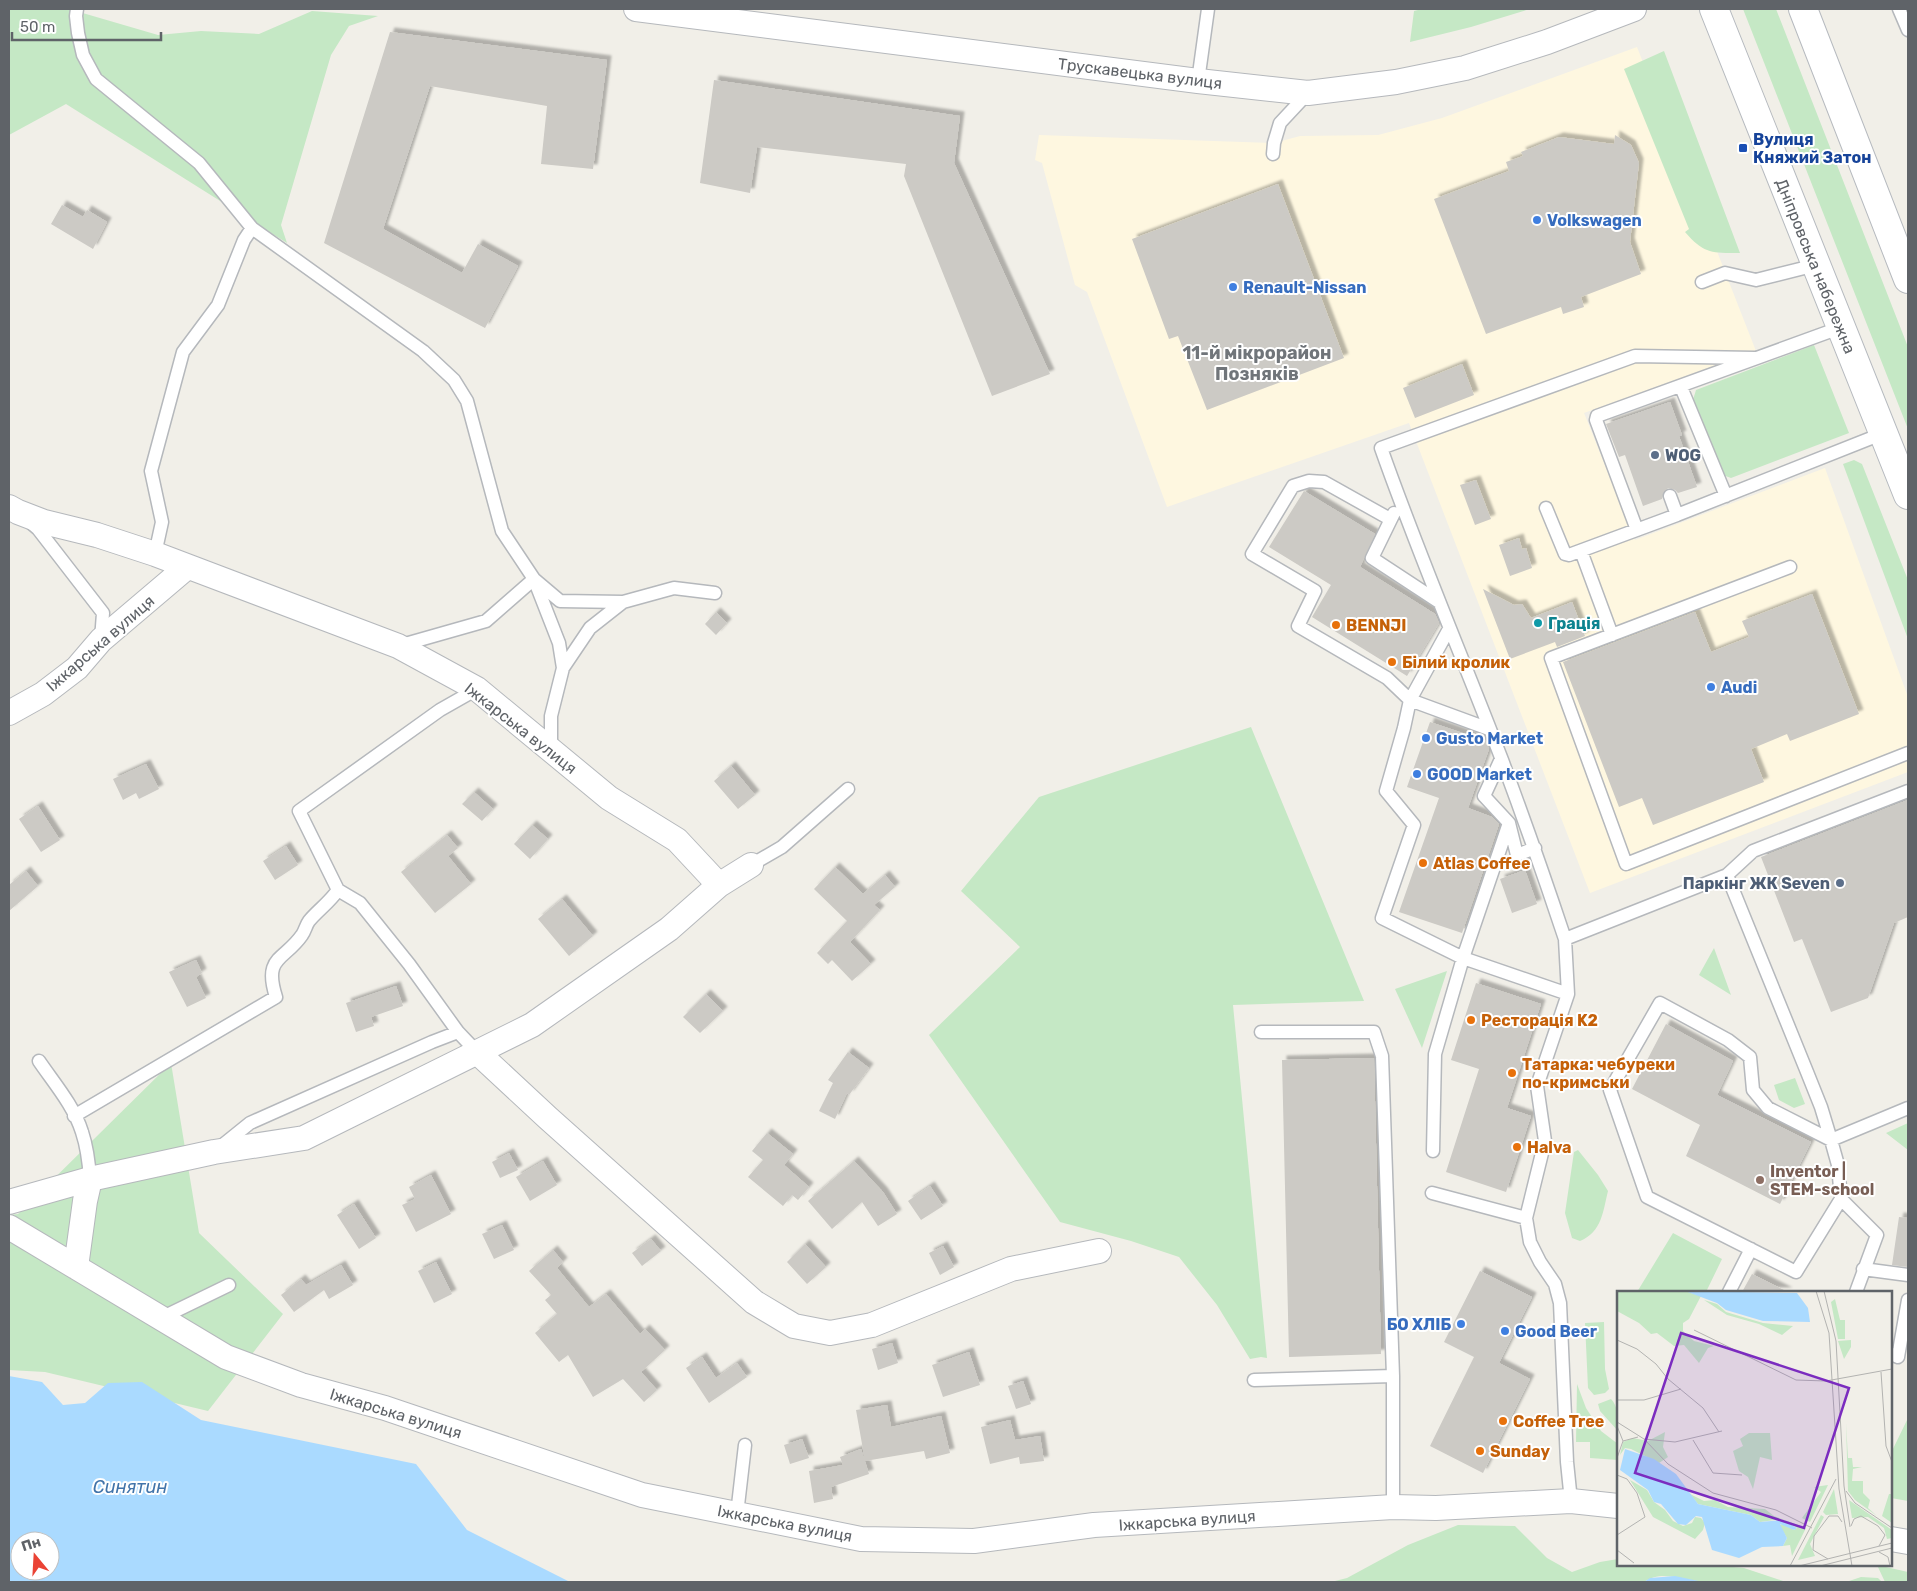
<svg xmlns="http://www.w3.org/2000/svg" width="1917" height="1591" font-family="Rubik,sans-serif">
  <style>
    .commercial { fill: #fef7e0 }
    .green { fill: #c5e8c5 }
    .water { fill: #aadaff; fill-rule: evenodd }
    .building { fill: #cccac5; filter: url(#shadow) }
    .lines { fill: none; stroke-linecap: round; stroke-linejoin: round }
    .lane-casing { stroke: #b5b8bc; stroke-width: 15 }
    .street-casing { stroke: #b5b8bc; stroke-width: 26 }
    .secondary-casing { stroke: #b6babf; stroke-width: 30 }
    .lane { stroke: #fff; stroke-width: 12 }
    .street { stroke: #fff; stroke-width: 24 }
    .secondary { stroke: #fff; stroke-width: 28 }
    .transit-dot { fill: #1a4fb4; stroke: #fff; stroke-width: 2 }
    .shop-dot { fill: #3f7fe0; stroke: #fff; stroke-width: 2 }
    .service-dot { fill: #5c6f8a; stroke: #fff; stroke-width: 2 }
    .culture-dot { fill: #0f9aa8; stroke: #fff; stroke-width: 2 }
    .food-dot { fill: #e8710a; stroke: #fff; stroke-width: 2 }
    .education-dot { fill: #8d6e63; stroke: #fff; stroke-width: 2 }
    .labels { text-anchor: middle; stroke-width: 4; stroke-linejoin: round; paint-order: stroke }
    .street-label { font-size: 16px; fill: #5f6368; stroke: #fff }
    .transit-label { font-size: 16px; font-weight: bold; fill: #164399; stroke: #fff; text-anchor: start }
    .shop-label { font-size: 16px; font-weight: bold; fill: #366cbe; stroke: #fff; text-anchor: start }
    .service-label { font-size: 16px; font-weight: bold; fill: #4e5e75; stroke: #fff; text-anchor: start }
    .culture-label { font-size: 16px; font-weight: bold; fill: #0d838f; stroke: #fff; text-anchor: start }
    .food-label { font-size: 16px; font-weight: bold; fill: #c56008; stroke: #fff; text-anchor: start }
    .education-label { font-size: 16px; font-weight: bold; fill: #785e54; stroke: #fff; text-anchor: start }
    .neighbourhood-label { font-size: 18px; font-weight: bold; fill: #70757a; stroke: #fff }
    .water-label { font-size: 18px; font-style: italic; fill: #4174aa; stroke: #fff }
    .inset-road { fill: none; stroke: #b3b3b1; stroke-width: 1 }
    .view { fill: #7b2cbf; fill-opacity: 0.15; stroke: #7b2cbf; stroke-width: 2.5 }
    .inset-edge { fill: none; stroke: #5f6368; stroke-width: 2.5 }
  </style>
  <defs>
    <filter id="shadow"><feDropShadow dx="4.5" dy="-4.5" stdDeviation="1" flood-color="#0004"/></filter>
  </defs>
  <rect width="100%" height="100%" fill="#f1efe8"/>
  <!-- commercial -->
  <path class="commercial" d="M1637,47l119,304 -172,62 51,127 190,-72 83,229v75l-318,121 -181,-470 -242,84 -80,-215 -12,-7 -33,-122 -7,-3 4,-25 235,8 26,-7 78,-1 64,-17z"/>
  <!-- green -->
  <path class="green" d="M9,9h60l89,26 43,-4 58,3 53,-23 66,5 -29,10 -18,29 -50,170 6,18 -221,-139 -57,31z
    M1422,9h108l-59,18 -61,15 4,-31z
    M1743,9h33l132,338v82z
    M1664,51l76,202c-28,0 -36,1 -55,-21l4,-3 -65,-160z
    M1814,345l35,88 -118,45 -11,-4 -28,-71 4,-13z
    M1854,460l8,4 46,116v59l-65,-175z
    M1251,727l113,274 -131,4 34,353 -6,-1 -11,2 -33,-54 -38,-48 -48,-16 -71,-19 -131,-187 91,-88 -59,-56 78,-94z
    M1714,948l17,47 -32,-20z
    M1447,971l-25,77 -27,-59z
    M171,1063l28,170 84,81 -75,97 -163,-39 -36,-2v-155l9,-1z
    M1795,1078l10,26 -11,4 -15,-8 -5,-15z
    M1908,1123v27l-22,-17z
    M1578,1150l20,25 10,16c-5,20 -6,41 -28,50l-8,-3 -7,-25 9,-61z
    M1673,1233l49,26 -16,33h-69z
    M1604,1322l1,47 4,20 -4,4 -11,2 -6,-7 -3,-65z
    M1577,1384l9,24 15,23 17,13v16l-28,-2v-16h-14z
    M1611,1399c8,8 7,22 7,32l-18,-20 -2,-7z
    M1908,1418v83l-17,-3v-45z
    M1458,1525l57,1 32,32 25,14 28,-10 18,-3v6h93l33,3 42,14c-27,0 -54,2 -81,0 -20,-1 -43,-13 -61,0h-313l16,-4 61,-33z
    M1877,1565l31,7v10h-23z
    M1861,1577l17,1 4,4h-36z"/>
  <!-- water -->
  <path class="water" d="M9,1376l33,6 21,23 22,-2 23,-20 34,-1 59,38 215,44 51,66 103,52h-561zM20,1541h30v30h-30z
    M1675,1576l28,6h-59l6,-4z"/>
  <!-- building -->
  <path class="building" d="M390,32l217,28 -14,109 -52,-5 6,-58 -117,-20 -47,143 79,44 16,-29 40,22 -33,62 -161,-85z
    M714,80l246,36 -6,47 96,211 -58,22 -88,-220 2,-12 -149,-17 -7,46 -50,-10z
    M1615,135l16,10 8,18 -9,79 11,32 -60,23 3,10 -21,7 -2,-7 -75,27 -52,-135 75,-28 -3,-9 17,-6 -2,-4 38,-15 55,7z
    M1278,184l66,174 -137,52 -29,-74 -9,3 -37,-100z
    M62,205l21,12 4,-7 20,12 -14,27 -42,-25z
    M1462,364l12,31 -59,23 -12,-30z
    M1670,402l12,33 -3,1 18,51 -19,6 -3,-3 -7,-2 -4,3 -2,8 -19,7 -18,-51 -6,2 -13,-33z
    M1476,480l15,39 -16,6 -15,-40z
    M1304,491l71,43 -15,33 75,47 4,9 -32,53 -95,-59 19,-32 -62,-38z
    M1519,538l3,11 4,-1 6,20 -22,8 -11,-31z
    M1483,589l31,16 8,-1 9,14 41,-16 13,34 -28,11 -2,-5 -45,17z
    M1812,594l47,120 -69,27 -3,-7 -36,15 13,33 -111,43 -11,-27 -23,9 -56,-145 132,-50 16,40 38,-15 -7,-16z
    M716,612l11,11 -11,12 -11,-11z
    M1430,722l56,19 3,8 -21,59 24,9 7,7 -37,109 -63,-21 40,-114 -32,-11z
    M146,764l13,25 -20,10 -3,-6 -13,7 -10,-21z
    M731,766l24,29 -17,14 -24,-28z
    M474,792l19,17 -11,12 -20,-17z
    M1908,800v117l-14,6 -26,75 -37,14 -29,-73 -8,3 -33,-85z
    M38,806l22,34 -19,12 -22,-33z
    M532,825l16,14 -18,20 -16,-15z
    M447,835l11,13 -10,8 23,28 -36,29 -34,-41z
    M286,846l12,19 -23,15 -12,-19z
    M835,867l28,27 22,-19 10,12 -21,18 6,5 -30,32 21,22 -19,17 -20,-21 -4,4 -11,-11 30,-32 -33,-32z
    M1525,870l12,34 -25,9 -12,-34z
    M26,871l12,15 -29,25v-26z
    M562,899l31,37 -24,20 -31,-37z
    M196,960l6,13 -6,4 10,21 -19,9 -18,-35z
    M1476,983l65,21 -34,104 24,8 -25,76 -60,-20 33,-103 -28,-9z
    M396,986l7,20 -32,11 3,9 -18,6 -10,-29z
    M706,994l17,17 -23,22 -17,-16z
    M1666,1024l67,37 -16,34 94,47 -31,62 -94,-48 14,-31 -68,-36z
    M848,1052l21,16 -20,27 -2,-2 -12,26 -16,-8 14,-28 -5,-3z
    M1374,1058l7,296 -92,3 -7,-297z
    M767,1133l26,21 -9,11 25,22 -11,13 -6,-5 -9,11 -35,-29 15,-17 -11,-9z
    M509,1153l9,17 -18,8 -8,-16z
    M543,1161l14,24 -27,16 -14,-24z
    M854,1161l29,31 14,22 -19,12 -16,-24 -30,27 -24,-28z
    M431,1175l20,39 -35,18 -14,-27 13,-6 -6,-12z
    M930,1186l13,20 -22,14 -13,-19z
    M354,1204l22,34 -17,11 -22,-34z
    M1899,1217l9,1v49l-16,-2z
    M502,1225l12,25 -20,9 -12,-25z
    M651,1239l10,12 -19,15 -10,-13z
    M805,1244l21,23 -19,17 -20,-22z
    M943,1246l11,21 -14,8 -11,-22z
    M553,1250l10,12 -6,6 32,39 17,-13 34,40 5,-5 20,21 -24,22 16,18 -13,12 -21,-23 -30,18 -25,-42 -9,7 -24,-29 22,-19 -12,-14 6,-5 -22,-24z
    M436,1262l16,32 -18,9 -16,-32z
    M341,1265l12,20 -24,14 -5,-9 -30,22 -13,-17 20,-16 5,6z
    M1480,1271l52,26 -33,66 31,16 -47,94 -53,-27 44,-89 -30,-15z
    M1752,1274l36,18h-46z
    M892,1343l6,20 -20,7 -6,-21z
    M969,1352l11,33 -37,12 -11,-32z
    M702,1357l14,21 21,-15 10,14 -38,26 -23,-35z
    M1023,1381l8,23 -15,5 -8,-23z
    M887,1405l4,22 50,-11 9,37 -24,6 -2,-8 -59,10 -9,-51z
    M1010,1420l5,20 25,-4 4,25 -24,3 -1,-7 -29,7 -9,-37z
    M802,1439l7,19 -19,6 -6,-19z
    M861,1449l8,25 -38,13 2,12 -19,4 -5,-32 34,-6 -3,-8z"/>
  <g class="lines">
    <defs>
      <path id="lane" d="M77,9l-1,7 2,17 5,22 13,24 103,84 53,65 171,123 31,29 13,21 35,130 32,48 25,64 4,25 -12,48v35
        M1899,9l9,21
        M1198,81l10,-72
        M1273,154l1,-11 6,-20 28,-30
        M1702,282l23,-9 31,7 60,-15
        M1755,358l-120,-2 -254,92c37,105 81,208 121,312 22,59 43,119 63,179l162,-64 80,197 14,35 10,33 77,-32
        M1681,387l45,109
        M1670,496l7,19
        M1546,508l19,46 4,1 108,-40 207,-82
        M1394,513l-22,45 67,44
        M1390,519l-66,-37 -15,-1 -16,5 -41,68 63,37 -17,35 89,52 23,22 -6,28 -18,63 28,34 -32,93 81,40 46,-135
        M31,523l7,6 65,84 -2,27
        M1637,530l-41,-110 1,-4 245,-89
        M1581,551l31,84
        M155,554l7,-32 -11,-51 32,-119 35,-47 26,-65 8,-12
        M1790,567l-239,91 75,206 282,-111
        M1449,629l-39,71 79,29
        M398,646l88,-25 48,-42 26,22 63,1
        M563,668l27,-40 33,-26 51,-14 41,5
        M1501,759l-17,37 25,27 8,32 18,-7
        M751,865l31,-18 66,-58
        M1727,875l26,-24 155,-60
        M1568,994l-31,92 8,55 -19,77 4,24 10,20 15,22 5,19 7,159 4,39
        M1660,1003l68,37 22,17 3,33 15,18 63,32 7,25 3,34 -45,73 -149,-75 -37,-107z
        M458,1032l-49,-68 -49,-61 -22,-13 -39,-79 141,-101 37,-21
        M1261,1032h113l8,24 11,320
        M39,1061c15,22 35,45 43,71 5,15 7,31 8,47
        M74,1116l202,-119c-13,-41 8,-36 26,-62 3,-4 4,-10 7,-14 9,-11 20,-18 29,-31
        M219,1148l31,-25 182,-81 26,-10 20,21
        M1433,1151l2,-97 28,-96 105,36 -3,-55
        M1432,1193l94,25
        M1841,1199l36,36 -21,57
        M1863,1269l45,6
        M1729,1292l22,-43
        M161,1318l68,-33
        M1891,1354l7,3 10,-57
        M1254,1380l139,-4v131
        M737,1514l8,-69"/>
      <path id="street" d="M636,9l562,72 110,12 88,-11 69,-14 82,-26 87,-33
        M9,507l9,5 26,10 53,13 58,19 243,92 79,43 132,109 68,42 42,45
        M9,713l34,-19 34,-26 24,-28 86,-73
        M478,1053l70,65 206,184 40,24 36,7 42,-8 139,-56 88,-18
        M9,1202l81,-23 124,-27 90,-14 228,-113 137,-96 50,-44 32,-20
        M9,1227l217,130 75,28 84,23 257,87 219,44 113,2 120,-16 299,-18 43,1 135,-7 47,5
        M76,1267l9,-66 5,-22
        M1891,1539l17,3"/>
      <path id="secondary" d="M1714,9l194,486
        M1803,9l105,270"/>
    </defs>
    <!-- lane casing -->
    <use href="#lane" class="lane-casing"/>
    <!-- street casing -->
    <use href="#street" class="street-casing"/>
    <!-- secondary casing -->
    <use href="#secondary" class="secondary-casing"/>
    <!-- lane -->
    <use href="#lane" class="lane"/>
    <!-- street -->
    <use href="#street" class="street"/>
    <!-- secondary -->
    <use href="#secondary" class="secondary"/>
  </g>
  <!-- markers -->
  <rect class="transit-dot" x="1738" y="143" width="10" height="10" rx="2.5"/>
  <g class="shop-dot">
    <circle cx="1537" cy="220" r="5"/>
    <circle cx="1233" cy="287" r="5"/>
    <circle cx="1711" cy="687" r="5"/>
    <circle cx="1426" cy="738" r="5"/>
    <circle cx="1417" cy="774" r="5"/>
    <circle cx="1461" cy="1324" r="5"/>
    <circle cx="1505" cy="1331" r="5"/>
  </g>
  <g class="service-dot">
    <circle cx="1655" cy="455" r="5"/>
    <circle cx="1840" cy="883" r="5"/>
  </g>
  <circle class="culture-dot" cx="1538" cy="623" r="5"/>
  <g class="food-dot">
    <circle cx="1336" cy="625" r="5"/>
    <circle cx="1392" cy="662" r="5"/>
    <circle cx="1423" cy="863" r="5"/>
    <circle cx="1471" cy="1020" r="5"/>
    <circle cx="1512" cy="1073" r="5"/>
    <circle cx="1517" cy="1147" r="5"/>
    <circle cx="1503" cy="1421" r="5"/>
    <circle cx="1480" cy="1451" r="5"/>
  </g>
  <circle class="education-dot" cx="1760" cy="1180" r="5"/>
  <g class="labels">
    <!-- street labels -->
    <g class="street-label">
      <text transform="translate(1140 73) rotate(7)" y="6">Трускавецька вулиця</text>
      <text transform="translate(1816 266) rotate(68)" y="6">Дніпровська набережна</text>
      <text transform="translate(100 643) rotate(-41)" y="6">Іжкарська вулиця</text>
      <text transform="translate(521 728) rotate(38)" y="6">Іжкарська вулиця</text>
      <text transform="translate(396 1413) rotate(17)" y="6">Іжкарська вулиця</text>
      <text transform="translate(1187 1520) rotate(-4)" y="6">Іжкарська вулиця</text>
      <text transform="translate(785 1523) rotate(11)" y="6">Іжкарська вулиця</text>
    </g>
    <!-- transit labels -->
    <g class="transit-label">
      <text x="1753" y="145">Вулиця<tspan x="1753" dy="18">Княжий Затон</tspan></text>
    </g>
    <!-- shop labels -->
    <g class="shop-label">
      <text x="1547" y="226">Volkswagen</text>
      <text x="1243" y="293">Renault-Nissan</text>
      <text x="1721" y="693">Audi</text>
      <text x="1436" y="744">Gusto Market</text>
      <text x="1427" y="780">GOOD Market</text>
      <text x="1451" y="1330" text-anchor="end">БО ХЛIБ</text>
      <text x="1515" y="1337">Good Beer</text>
    </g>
    <!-- service labels -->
    <g class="service-label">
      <text x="1665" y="461">WOG</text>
      <text x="1830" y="889" text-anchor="end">Паркінг ЖК Seven</text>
    </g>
    <!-- culture labels -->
    <g class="culture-label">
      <text x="1548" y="629">Грація</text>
    </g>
    <!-- food labels -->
    <g class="food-label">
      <text x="1346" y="631">BENNJI</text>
      <text x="1402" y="668">Білий кролик</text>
      <text x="1433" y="869">Atlas Coffee</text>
      <text x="1481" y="1026">Ресторація K2</text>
      <text x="1522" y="1070">Татарка: чебуреки<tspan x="1522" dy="18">по-кримськи</tspan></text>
      <text x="1527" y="1153">Halva</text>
      <text x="1513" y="1427">Coffee Tree</text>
      <text x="1490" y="1457">Sunday</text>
    </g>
    <!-- education labels -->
    <g class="education-label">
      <text x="1770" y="1177">Inventor |<tspan x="1770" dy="18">STEM-school</tspan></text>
    </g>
    <!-- neighbourhood labels -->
    <g class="neighbourhood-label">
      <text x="1257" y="359">11-й мікрорайон<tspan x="1257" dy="21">Позняків</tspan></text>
    </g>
    <!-- water labels -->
    <g class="water-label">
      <text x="130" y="1493">Синятин</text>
    </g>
  </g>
  <!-- overview -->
  <g transform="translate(1617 1291)">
    <rect width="275" height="275" fill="#f1efe8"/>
    <path d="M0,0h68l16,5 -12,23 -6,4v8l11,10 20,5 -6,2 -9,15 -15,-18 -10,1 -17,-13 -6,1 -12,-11 -22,-12zM218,8l5,21h5v19h-7l-7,-37zM87,9l13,4 9,8 37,11 30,3 -11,9 -23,-11 -32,-9zM234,49v7l-7,12 -6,-18zM229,132l2,35h4l1,9h9l-9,2 -1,12h11v12l7,7 -2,8 9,8 -22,-16 -7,-9zM48,141l-2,15 5,10 -9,6 -28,-14 -6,-1 -5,7 3,-13 10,-4 15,3zM132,142h21l2,27 -12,-3 -7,32 -5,-12 -9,-6 -6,-20 10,-5 -3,-7zM13,189l17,10 7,12 11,8 8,11 10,5 9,-3 3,-6 6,1 4,5 -2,7 -8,9 -42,-22zM211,194l-18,37 -8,-4 19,-26 -7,-5zM217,198l4,25 -12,1 -3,-3zM73,203l14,7 11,-1 13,7 37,2 9,7 32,12 -14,28 -2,-11 -7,1 4,-8 -8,-13 4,-1 11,6 3,-2 -3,-3 -13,-6 -21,3 -9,-7 -53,-11zM272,203h3v29l-10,-7zM232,209l43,30v8l-5,1 -3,-11 -16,-11 -16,1zM204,224l3,2 -14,27 5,12 -17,4z" fill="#c5e8c5"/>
    <path d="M68,0l112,2 11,15 2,14 -47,-1 -37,-11 -9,-7zM8,158l29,10 22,15 22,30 53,11 9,7 23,-2 14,8 -3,2 -14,-6 7,14 -4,8 -21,1 -23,11 -27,-8 -10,-33 -6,-1 -10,9 -8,-1 -17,-20 -7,-2 -6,-12 -28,-20z" fill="#aadaff"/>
    <path class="inset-road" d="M199,0l13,42 10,156 13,77M207,0l12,50 8,145 6,41M77,39l102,50 30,1 66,-12M0,49l20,9 19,15 12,15 35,29 16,24M264,81l5,74 6,16M0,109h27l37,-11M0,131l27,17 24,25 45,29 63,17 36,18M0,135l6,15M27,148l31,3 47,-11M76,149l20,33 29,2M0,167l6,-17 15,-4M0,184l10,4 10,14 8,24 -28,18M229,200l9,12 37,25M234,235l3,-7 7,-3 17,10 7,9 -6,11M0,259l17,13M262,261l9,5 2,9M211,268l-15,-9 1,-14 15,-20h9l4,6M173,275l46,-87M182,275l93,-23M203,275l72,-18"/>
    <path class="view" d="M64,42l168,55 -45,140 -169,-55z"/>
    <rect width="275" height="275" class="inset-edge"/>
  </g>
  <!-- border -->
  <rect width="1917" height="1591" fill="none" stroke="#5f6368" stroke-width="20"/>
  <!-- north arrow -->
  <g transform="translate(35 1556) rotate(342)"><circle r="24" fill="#ffffff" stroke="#bfc1c3"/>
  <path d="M0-4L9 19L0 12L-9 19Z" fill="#ea4335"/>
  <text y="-8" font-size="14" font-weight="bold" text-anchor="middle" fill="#5f6368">Пн</text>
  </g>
  <!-- scale -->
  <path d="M12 32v8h149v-8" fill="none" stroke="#5f6368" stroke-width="2.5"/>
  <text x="20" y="32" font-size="15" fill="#5f6368" stroke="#ffffff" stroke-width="4" paint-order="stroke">50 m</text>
</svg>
